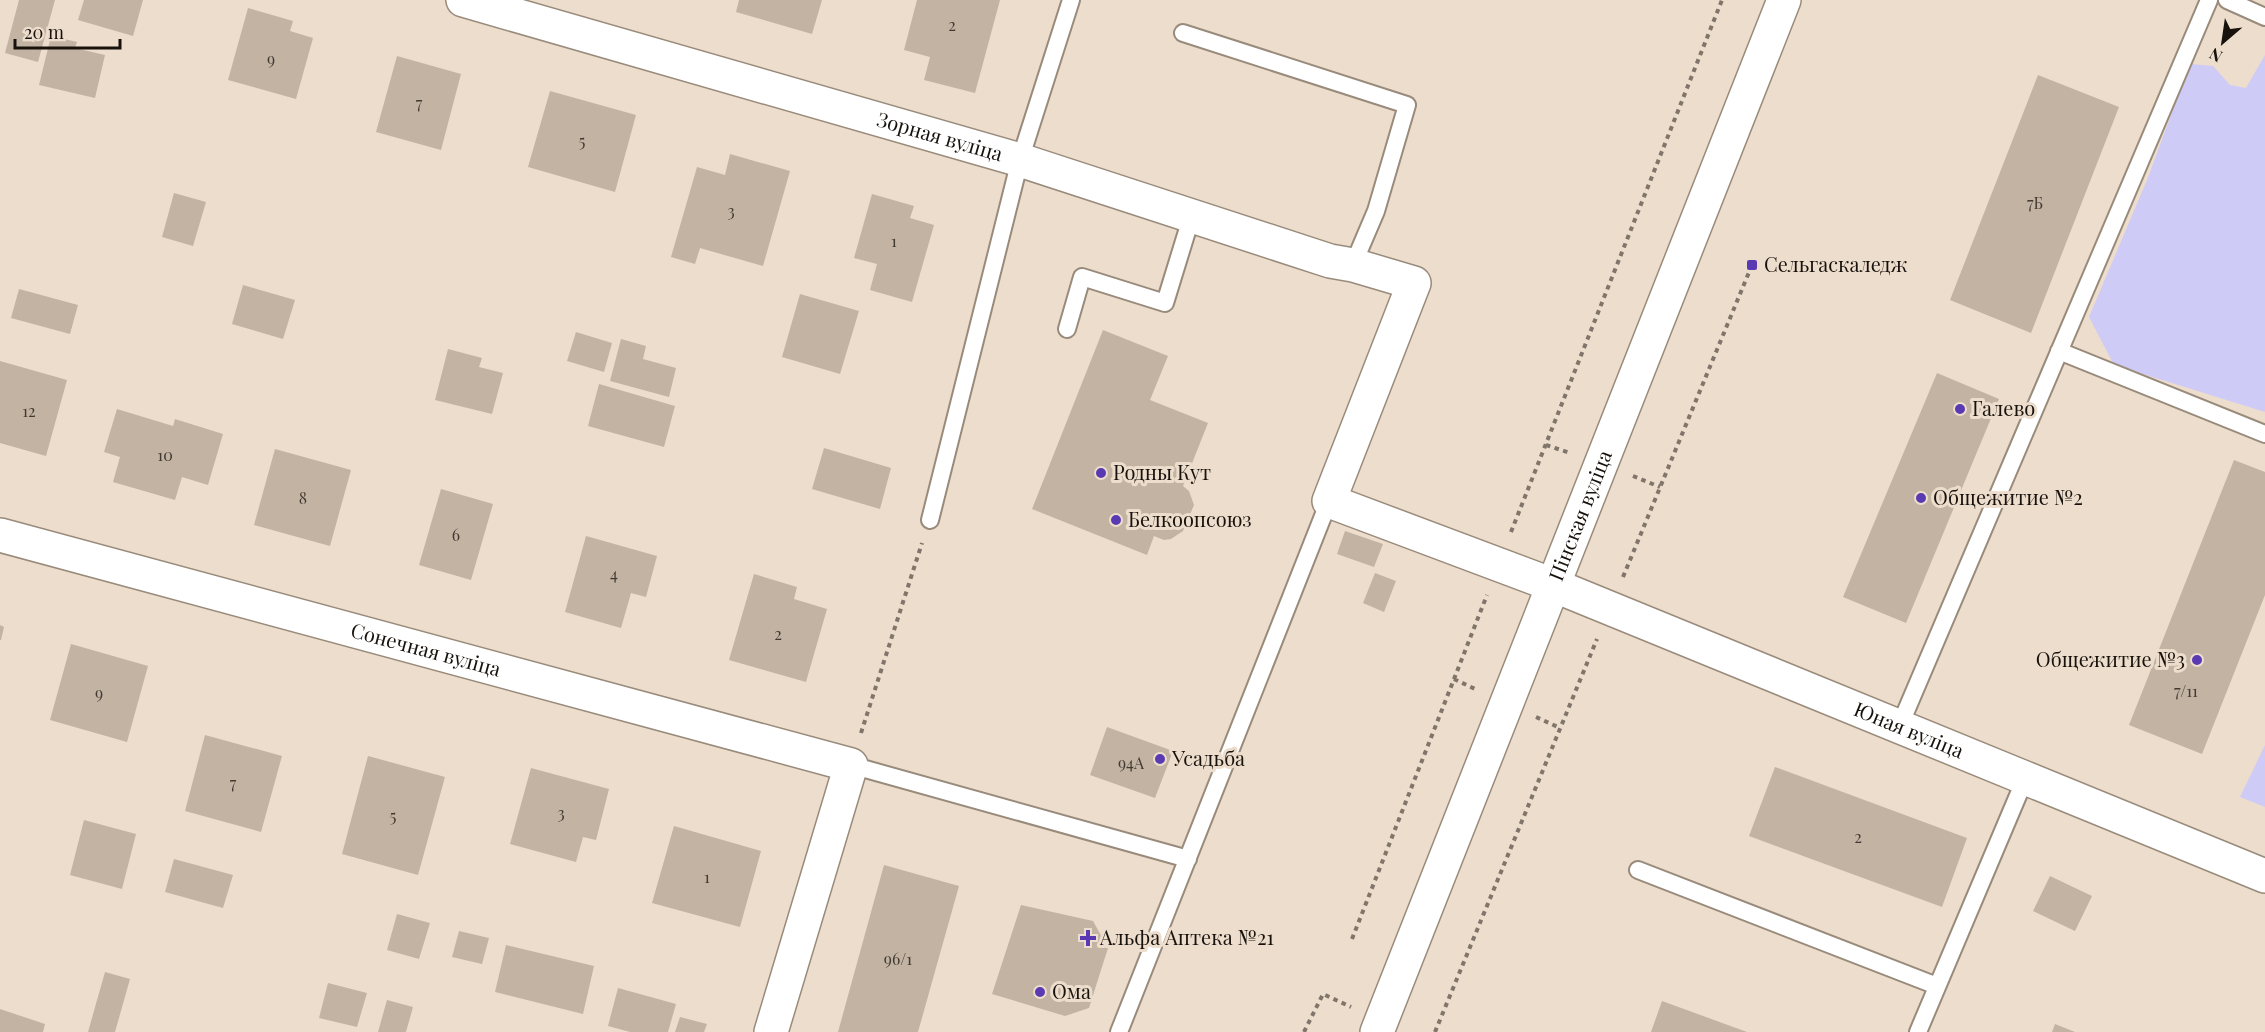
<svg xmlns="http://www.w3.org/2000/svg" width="2265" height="1032" font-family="'Playfair Display',serif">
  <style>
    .green { fill: #cfcbf7 }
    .building { fill: #c2b3a3 }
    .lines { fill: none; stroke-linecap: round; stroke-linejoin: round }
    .lane-casing { stroke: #998b7b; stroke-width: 20 }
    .street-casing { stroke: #998b7b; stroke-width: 36 }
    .primary-casing { stroke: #998b7b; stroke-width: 36 }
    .path { stroke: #80756b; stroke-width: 4; stroke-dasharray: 4.5 4.5; stroke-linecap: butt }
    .lane { stroke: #fff; stroke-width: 16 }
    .street { stroke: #fff; stroke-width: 33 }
    .primary { stroke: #fff; stroke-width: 33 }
    .poi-dot { fill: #5a3ab2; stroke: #edddcc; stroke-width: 2 }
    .labels { text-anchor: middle; stroke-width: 6; stroke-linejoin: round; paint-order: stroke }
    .number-label { font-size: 16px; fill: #423a32 }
    .street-label { font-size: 20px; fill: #18120d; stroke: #edddcc }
    .poi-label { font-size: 20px; fill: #18120d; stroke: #edddcc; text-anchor: start }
  </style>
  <rect width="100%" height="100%" fill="#edddcc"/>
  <!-- green -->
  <path class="green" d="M2265,55v357l-151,-47 -25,-48 58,-137 43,-116 23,2 17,19 16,3z
    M2265,745v62l-25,-10z"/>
  <!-- building -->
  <path class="building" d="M19,0h36l-17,62 -33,-9z
    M84,0h59l-10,36 -55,-16z
    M739,0h83l-10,34 -76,-22z
    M917,0h83l-25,93 -51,-13 6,-23 -26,-7z
    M248,8l45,13 -3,10 23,7 -17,61 -68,-19z
    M51,36l26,6 -2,6 30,7 -10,43 -56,-13z
    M397,56l64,18 -20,76 -65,-18z
    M2038,75l81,32 -88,226 -81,-33z
    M550,91l86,24 -21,77 -87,-25z
    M730,154l60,17 -27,95 -63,-18 -5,16 -24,-7 26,-90 28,8z
    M174,193l32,9 -13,44 -31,-9z
    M872,194l42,12 -4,12 24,7 -22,77 -42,-12 7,-26 -23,-6z
    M243,285l52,15 -12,39 -51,-15z
    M19,289l59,16 -8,29 -59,-16z
    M800,294l59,17 -19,63 -58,-17z
    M1103,330l65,26 -18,44 58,23 -25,63 6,5 5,14 -11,26 -12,8 -7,1 -10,-4 -7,19 -115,-46z
    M576,332l36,11 -8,29 -37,-11z
    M621,339l25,7 -3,13 33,9 -7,29 -59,-16z
    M448,349l34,9 -3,9 24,6 -11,41 -57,-14z
    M0,361l67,19 -21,76 -46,-13z
    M1937,373l62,26 -93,224 -63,-26z
    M599,384l76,22 -11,41 -76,-21z
    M117,409l56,17 2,-7 48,15 -15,51 -26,-8 -7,23 -62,-18 7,-25 -16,-5z
    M824,448l67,20 -11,41 -68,-20z
    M275,449l76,21 -21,76 -76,-21z
    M2234,460l31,12v123l-63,159 -73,-29z
    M441,489l52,15 -22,76 -52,-15z
    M1345,531l38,13 -9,23 -37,-13z
    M586,536l71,20 -11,41 -15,-4 -10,35 -56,-16z
    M1375,573l21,8 -12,31 -21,-9z
    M754,574l43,13 -3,12 33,10 -21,73 -77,-22z
    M0,625l4,2 -3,13h-1z
    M71,644l77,22 -21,76 -77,-22z
    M1107,727l66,24 -18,47 -65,-23z
    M205,735l77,21 -21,76 -76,-21z
    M368,756l77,21 -27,98 -76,-21z
    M1775,767l192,71 -25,69 -193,-71z
    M531,768l78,21 -13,51 -13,-3 -7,25 -66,-18z
    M84,820l52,14 -14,55 -52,-14z
    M674,826l87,25 -21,76 -88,-24z
    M174,859l59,16 -10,33 -58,-16z
    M884,865l75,21 -41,146h-80z
    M2050,876l42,20 -17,35 -42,-20z
    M1021,905l72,16 15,27 -19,60 -24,8 -73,-22z
    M397,914l33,9 -11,36 -32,-9z
    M459,931l30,7 -7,26 -30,-7z
    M506,945l88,21 -11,48 -88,-22z
    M105,972l25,7 -15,53h-27z
    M328,983l39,10 -10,34 -38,-9z
    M618,988l58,16 -8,28h-38l-22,-6z
    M387,1000l26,7 -7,25h-28z
    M1662,1001l85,31h-96z
    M0,1009l45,15 -2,8h-43z
    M680,1017l27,7 -3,8h-29z
    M2055,1024l20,8h-23z"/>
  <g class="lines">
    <defs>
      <path id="lane" d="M2227,0l38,17
        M1183,33l224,72 -31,106 -23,54
        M1067,329l15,-52 83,26 27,-88
        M2059,351l206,83
        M930,520l90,-360 51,-160
        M1900,725l309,-725
        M851,765l337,94
        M1638,870l299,116
        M1119,1032l210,-531
        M1918,1032l107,-253"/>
      <g id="street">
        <path id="s1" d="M463,0l557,160 310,101 23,4 61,18 -85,218 224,84 712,291"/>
        <path id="s2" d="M0,535l851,230 -80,267"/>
      </g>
      <g id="primary">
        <path id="s3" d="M1377,1032l407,-1032"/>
      </g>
    </defs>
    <!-- lane casing -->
    <use href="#lane" class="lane-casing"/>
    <!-- street casing -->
    <use href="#street" class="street-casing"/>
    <!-- primary casing -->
    <use href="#primary" class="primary-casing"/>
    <!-- path -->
    <path class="path" d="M1546,445l24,8
      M1633,476l27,11
      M1511,532l211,-532
      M1623,577l129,-312
      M1454,679l21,10
      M1536,717l24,11
      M861,733l61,-190
      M1352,939l135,-344
      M1304,1032l19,-38 28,13
      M1435,1032l162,-393"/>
    <!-- lane -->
    <use href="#lane" class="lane"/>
    <!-- street -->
    <use href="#street" class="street"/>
    <!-- primary -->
    <use href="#primary" class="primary"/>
  </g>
  <!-- markers -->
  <g class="poi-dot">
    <rect x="1746" y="259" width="12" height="12" rx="3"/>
    <circle cx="1960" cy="409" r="6"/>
    <circle cx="1101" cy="473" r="6"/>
    <circle cx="1921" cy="498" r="6"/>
    <circle cx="1116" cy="520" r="6"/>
    <circle cx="2197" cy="660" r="6"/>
    <circle cx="1160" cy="759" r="6"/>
    <path d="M1085 929h6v6h6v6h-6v6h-6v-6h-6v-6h6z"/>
    <circle cx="1040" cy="992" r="6"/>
  </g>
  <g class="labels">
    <!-- number labels -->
    <g class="number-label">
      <text x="952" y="31">2</text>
      <text x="271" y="65">9</text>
      <text x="419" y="109">7</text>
      <text x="582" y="147">5</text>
      <text x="2035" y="209">7Б</text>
      <text x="731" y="217">3</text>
      <text x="894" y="247">1</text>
      <text x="29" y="417">12</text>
      <text x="165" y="461">10</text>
      <text x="303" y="504">8</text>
      <text x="456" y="541">6</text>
      <text x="614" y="580">4</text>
      <text x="778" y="640">2</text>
      <text x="2186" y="697">7/11</text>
      <text x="99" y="699">9</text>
      <text x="1131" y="769">94А</text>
      <text x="233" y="789">7</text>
      <text x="561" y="819">3</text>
      <text x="393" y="822">5</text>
      <text x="1858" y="843">2</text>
      <text x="707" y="883">1</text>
      <text x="898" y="965">96/1</text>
    </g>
    <!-- street labels -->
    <g class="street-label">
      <text dy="7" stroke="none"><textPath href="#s1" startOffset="496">Зорная вуліца</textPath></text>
      <text dy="7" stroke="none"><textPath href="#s3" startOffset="555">Пінская вуліца</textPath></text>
      <text dy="7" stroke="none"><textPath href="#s2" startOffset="441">Сонечная вуліца</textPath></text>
      <text dy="7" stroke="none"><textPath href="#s1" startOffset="1850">Юная вуліца</textPath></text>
    </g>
    <!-- poi labels -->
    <g class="poi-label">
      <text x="1764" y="272">Сельгаскаледж</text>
      <text x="1972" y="416">Галево</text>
      <text x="1113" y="480">Родны Кут</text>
      <text x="1933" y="505">Общежитие №2</text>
      <text x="1128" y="527">Белкоопсоюз</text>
      <text x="2185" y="667" text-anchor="end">Общежитие №3</text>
      <text x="1172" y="766">Усадьба</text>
      <text x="1100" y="945">Альфа Аптека №21</text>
      <text x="1052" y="999">Ома</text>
    </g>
  </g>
  <!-- north arrow -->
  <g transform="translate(2223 42) rotate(209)" stroke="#edddcc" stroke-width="4.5" paint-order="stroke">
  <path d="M0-4.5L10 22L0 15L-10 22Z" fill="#18120d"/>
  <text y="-9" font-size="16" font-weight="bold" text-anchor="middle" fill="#18120d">N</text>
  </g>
  <!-- scale -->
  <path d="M15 39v9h105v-9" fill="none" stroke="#18120d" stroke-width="3"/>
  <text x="24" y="39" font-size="18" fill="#18120d" stroke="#edddcc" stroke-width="4.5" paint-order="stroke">20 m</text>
</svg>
